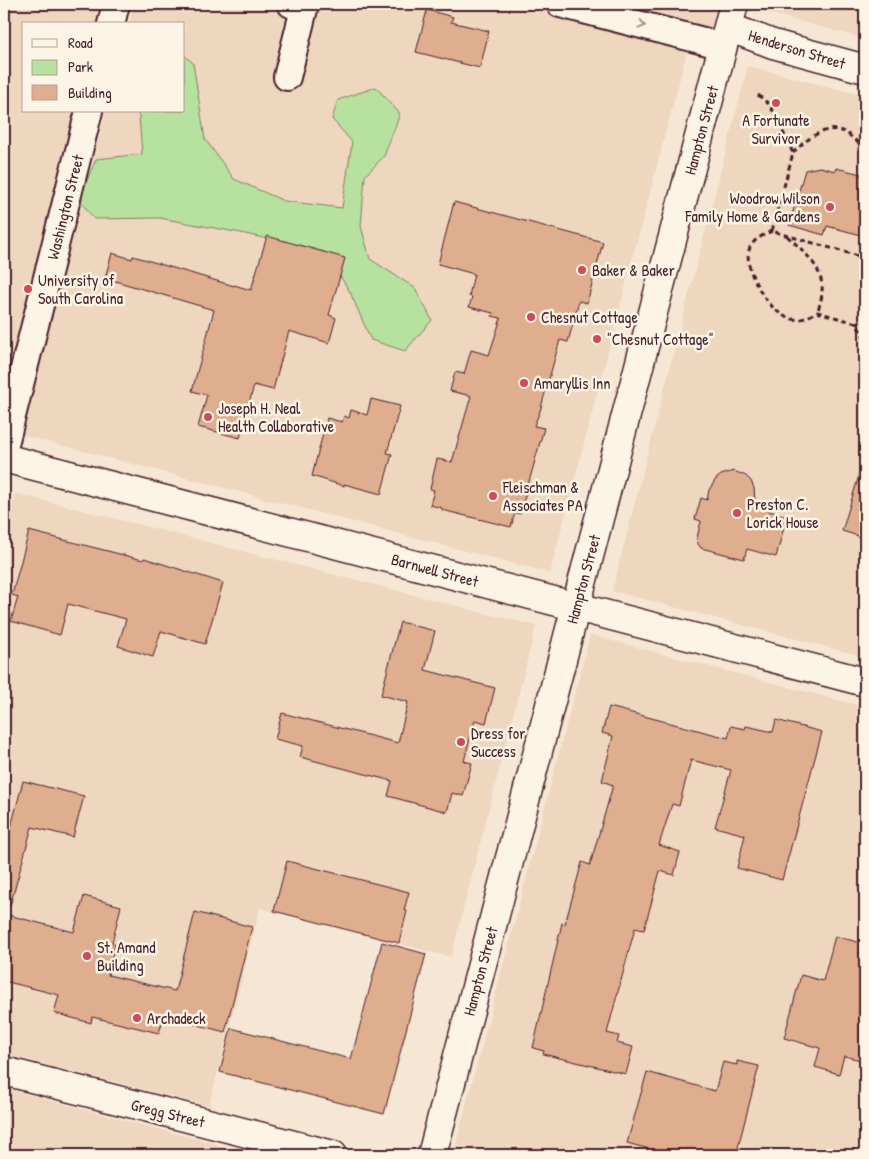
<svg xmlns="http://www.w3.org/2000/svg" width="869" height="1159" font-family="'Patrick Hand',sans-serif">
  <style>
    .built { fill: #efd6bf }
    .green { fill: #b7e19e; stroke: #808064 }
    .building { fill: #deae8f; stroke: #4a1f2b }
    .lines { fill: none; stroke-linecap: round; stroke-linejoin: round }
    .street-casing { stroke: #4a1f2b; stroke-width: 30 }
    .secondary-casing { stroke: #4a1f2b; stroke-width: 31 }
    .path { stroke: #4a1f2b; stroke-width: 3; stroke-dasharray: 5 4; stroke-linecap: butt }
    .street { stroke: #fcf5e5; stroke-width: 26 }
    .secondary { stroke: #fcf5e5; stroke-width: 28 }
    .oneway { stroke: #a38a88 }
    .poi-dot { fill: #d1495b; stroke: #fcf5e5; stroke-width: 2 }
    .labels { text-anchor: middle; stroke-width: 5; stroke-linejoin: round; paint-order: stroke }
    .street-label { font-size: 16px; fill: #4a1f2b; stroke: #fcf5e5 }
    .poi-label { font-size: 16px; fill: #4a1f2b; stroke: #fcf5e5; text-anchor: start }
  </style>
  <rect width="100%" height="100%" fill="#f6e7d4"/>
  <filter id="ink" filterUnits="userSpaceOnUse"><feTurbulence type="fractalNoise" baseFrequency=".02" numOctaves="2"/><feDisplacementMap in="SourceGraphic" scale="10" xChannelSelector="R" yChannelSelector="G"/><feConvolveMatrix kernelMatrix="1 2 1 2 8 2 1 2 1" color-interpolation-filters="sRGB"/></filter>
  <g filter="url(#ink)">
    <!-- built -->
    <path class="built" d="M4,4h120l-5,20h-95v87h73l-93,355z
      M134,4h596l-10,35 -28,-7 -142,541 -529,-138 85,-324h78v-87h-55z
      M759,4h106v35l-108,-29z
      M748,66l117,30v561l-253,-66z
      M15,493l521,133 -85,331 -191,-49 -51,198 -205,-52v-517z
      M590,635l275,72v448h-412z
      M4,1088l252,67h-252z"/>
    <!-- green -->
    <path class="green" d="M184,55l9,8 12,76 29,40 50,22 58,7 10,-66 -20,-23 6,-19 38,-13 24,27 -16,42 -19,20 -4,50 9,33 45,29 17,32 -27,31 -34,-11 -21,-48 -25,-40 -84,-19 -81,-15 -66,1 -15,-20 17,-40 46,-5 -3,-38 -3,-5h48z"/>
    <!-- building -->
    <path class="building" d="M427,10l26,7 -2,5 38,9 -9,37 -64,-16z
      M820,167l15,4 1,-3 25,6v2l4,2v40l-4,17 -34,-9 -3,9 -35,-10 16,-55z
      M454,202l149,40 -16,61 -8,-2 -11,41 -8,-2 -4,14 -16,57 -6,15 10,2 -24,86 -5,-1 -4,14 -69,-17v-2l-12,-3 4,-15 -4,-1 7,-30 15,3 19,-66 -21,-5 5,-19 9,2 7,-24 18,5 12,-37 -9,-2 1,-3 -24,-6 3,-10 -3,-1 5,-22 -36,-10z
      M267,236l78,22 -16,57 7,3 -7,25 -40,-12 -16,59 -19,-5 -14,53 -42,-11 9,-32 -15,-4 22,-81 -109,-32 7,-25 20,6 1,-3 101,30v-1l17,5z
      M371,399l29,7 -13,47 5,1 -11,40 -37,-10v2l-32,-10 15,-58 15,4 2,-6 5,2 2,-8 16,5z
      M734,471l12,5 5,5 3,7 1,13 15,4 -1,6 18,5 -11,41 -29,-8 -3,10 -43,-11 -3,-4 -1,-6 4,-17 -6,-2 6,-21 6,2 2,-10 7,-11 5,-4z
      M860,472h5v66l-23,-7z
      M29,531l114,29 1,-2 79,25 -18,61 -44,-13 -8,26 -35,-11 8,-27 -58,-15 -8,31 -49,-14 7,-24 -6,-2z
      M400,622l35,9 -10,39 70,18 -9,35 -11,-3 -11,41 8,2 -9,33 -11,-3 -5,19 -59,-16 4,-15 -92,-24 3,-11 -28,-7 7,-26 116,30 10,-41 -27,-7z
      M609,707l119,31 3,-12 14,3 1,-3 27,6 3,-12 46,12 -40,148 -45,-12 8,-33 -30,-8 16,-57 -40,-10 -12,46 -7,-2 -13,41 21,7 -6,23 -14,-4 -16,59 -9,-2 -28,105 12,3 -2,7 16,4 -7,27 -83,-20 1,-3 -11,-3 29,-125 3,1 17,-62 8,3 23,-80 -11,-4 11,-45 -11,-3z
      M23,781l61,15 -11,41 -41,-10 -22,79 -6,-1v-51z
      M287,861l122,31 -5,18 3,1 -8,32 -125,-32z
      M84,896l37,10 -9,37 3,1 -7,31 67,16 20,-79 57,15 -27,105 -61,-16 -5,17 -67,-16 -1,6 -37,-10 5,-18 -55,-14v-67l70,18z
      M835,936l30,8v117l-21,-5 -5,18 -24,-7 5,-19 -36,-10 17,-63 22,6z
      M382,942l44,12 -42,160 -164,-42 11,-44 120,31z
      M737,1061l22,5 -23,89h-64l-45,-12 20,-71 68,19 8,-29 14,3z"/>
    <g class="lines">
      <defs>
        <path id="street" d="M560,4l163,42
          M111,24l5,-20
          M287,77l17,-68 -13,-5
          M4,448l85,-337"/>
        <path id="secondary" d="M728,27l45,17 92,25
          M4,458l861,224
          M4,1071l329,84
          M432,1155l302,-1151"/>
      </defs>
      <!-- street casing -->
      <use href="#street" class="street-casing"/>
      <!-- secondary casing -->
      <use href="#secondary" class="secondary-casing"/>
      <!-- path -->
      <path class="path" d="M758,95l12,10 23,48 -21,78 93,27
        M793,153c12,-13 34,-31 53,-20 7,4 12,11 19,15
        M772,231c-7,3 -15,7 -20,13 -15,19 18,72 40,75 10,2 17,-3 25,-7l39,11 9,16
        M787,236c25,22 45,41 30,76
        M856,323l9,-3"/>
      <!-- street -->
      <use href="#street" class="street"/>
      <!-- secondary -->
      <use href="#secondary" class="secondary"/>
    </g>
    <!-- one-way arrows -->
    <defs><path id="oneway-chevron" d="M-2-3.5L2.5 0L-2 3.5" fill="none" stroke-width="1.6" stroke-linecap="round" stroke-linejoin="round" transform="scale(1.25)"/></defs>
    <use class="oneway" href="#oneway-chevron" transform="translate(642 25) rotate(15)"/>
  </g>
  <!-- markers -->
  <g class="poi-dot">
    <circle cx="776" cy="103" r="5"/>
    <circle cx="830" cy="207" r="5"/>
    <circle cx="582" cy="270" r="5"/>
    <circle cx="28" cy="289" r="5"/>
    <circle cx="531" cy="317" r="5"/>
    <circle cx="597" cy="339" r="5"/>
    <circle cx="524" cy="383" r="5"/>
    <circle cx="208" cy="417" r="5"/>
    <circle cx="493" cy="496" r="5"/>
    <circle cx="737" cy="513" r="5"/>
    <circle cx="461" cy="742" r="5"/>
    <circle cx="87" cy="956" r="5"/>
    <circle cx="137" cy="1018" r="5"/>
  </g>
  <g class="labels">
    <!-- street labels -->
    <g class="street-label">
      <text transform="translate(797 49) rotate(17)" y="6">Henderson Street</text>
      <text transform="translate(701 130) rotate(-75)" y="6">Hampton Street</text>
      <text transform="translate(65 207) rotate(-76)" y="6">Washington Street</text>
      <text transform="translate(435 570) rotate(15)" y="6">Barnwell Street</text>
      <text transform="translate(583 579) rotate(-75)" y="6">Hampton Street</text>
      <text transform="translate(480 971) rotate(-75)" y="6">Hampton Street</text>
      <text transform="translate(168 1113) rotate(14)" y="6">Gregg Street</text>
    </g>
    <!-- poi labels -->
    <g class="poi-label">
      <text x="776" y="126" text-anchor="middle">A Fortunate<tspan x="776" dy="18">Survivor</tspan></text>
      <text x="820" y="204" text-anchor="end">Woodrow Wilson<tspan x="820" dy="18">Family Home &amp; Gardens</tspan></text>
      <text x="592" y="276">Baker &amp; Baker</text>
      <text x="38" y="286">University of<tspan x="38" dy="18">South Carolina</tspan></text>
      <text x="541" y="323">Chesnut Cottage</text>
      <text x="607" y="345">"Chesnut Cottage"</text>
      <text x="534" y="389">Amaryllis Inn</text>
      <text x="218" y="414">Joseph H. Neal<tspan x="218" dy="18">Health Collaborative</tspan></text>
      <text x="503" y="493">Fleischman &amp;<tspan x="503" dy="18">Associates PA</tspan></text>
      <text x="747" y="510">Preston C.<tspan x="747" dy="18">Lorick House</tspan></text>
      <text x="471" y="739">Dress for<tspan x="471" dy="18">Success</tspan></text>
      <text x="97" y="953">St. Amand<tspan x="97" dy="18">Building</tspan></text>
      <text x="147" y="1024">Archadeck</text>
    </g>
  </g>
  <!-- margin -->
  <rect width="869" height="1159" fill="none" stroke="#fcf5e5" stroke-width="20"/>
  <rect x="10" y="10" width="849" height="1139" fill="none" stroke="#4a1f2b" stroke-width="2" filter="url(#ink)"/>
  <!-- legend -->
  <rect x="22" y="22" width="162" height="90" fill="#fcf5e5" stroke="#b59f9b"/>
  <rect x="32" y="39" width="25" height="8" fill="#fcf5e5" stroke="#b59f9b"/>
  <text x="68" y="48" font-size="15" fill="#4a1f2b">Road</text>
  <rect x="32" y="60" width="25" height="15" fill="#b7e19e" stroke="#b59f9b"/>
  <text x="68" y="72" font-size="15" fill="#4a1f2b">Park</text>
  <rect x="32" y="85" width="25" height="15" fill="#deae8f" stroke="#b59f9b"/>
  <text x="68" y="98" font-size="15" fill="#4a1f2b">Building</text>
</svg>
